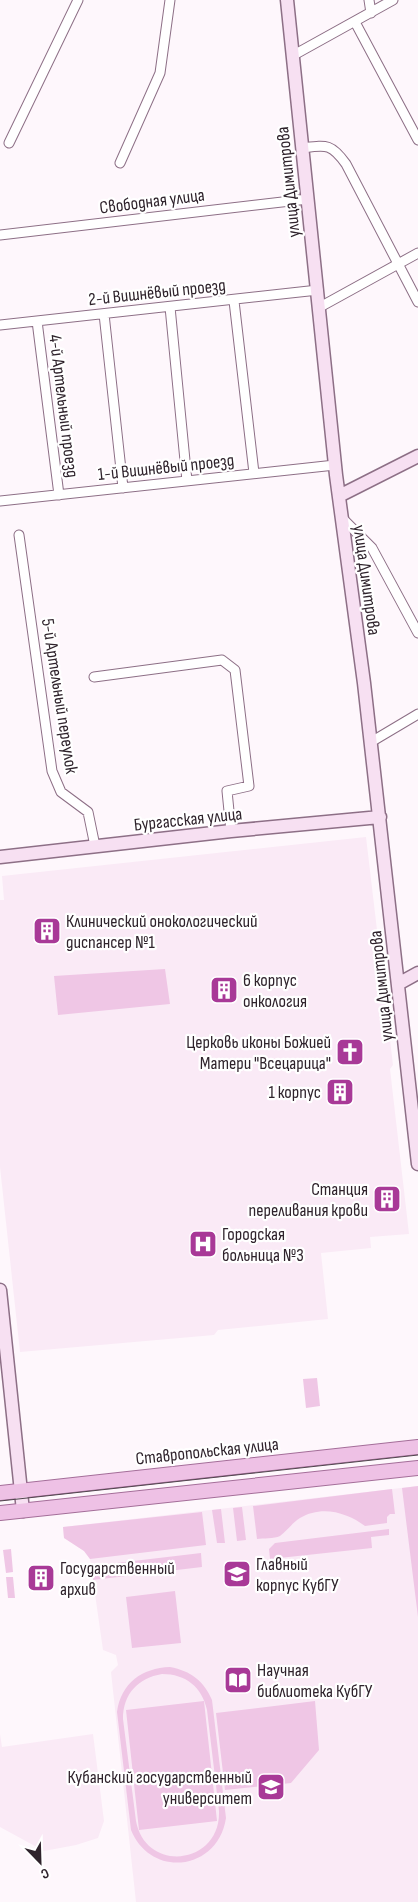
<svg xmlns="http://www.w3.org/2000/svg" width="418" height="1902" font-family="'Sofia Sans Condensed',sans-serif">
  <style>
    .built { fill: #faeaf6 }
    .green { fill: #efc6e5; fill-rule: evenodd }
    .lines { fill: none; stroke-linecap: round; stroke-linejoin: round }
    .street-casing { stroke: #8d6f86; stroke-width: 11 }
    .secondary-casing { stroke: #8d6f86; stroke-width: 15 }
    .primary-casing { stroke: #a46e99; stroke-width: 16 }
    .street { stroke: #fff; stroke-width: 9 }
    .secondary { stroke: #f7e0f2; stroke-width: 12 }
    .primary { stroke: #eec1e5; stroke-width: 14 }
    .tram { stroke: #52474f; stroke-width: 1 }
    .labels { text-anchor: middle; stroke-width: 4.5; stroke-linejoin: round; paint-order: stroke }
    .street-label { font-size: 18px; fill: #2f232c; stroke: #fff }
    .poi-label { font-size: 18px; fill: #2f232c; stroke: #fff; text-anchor: start }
  </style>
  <rect width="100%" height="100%" fill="#fef7fc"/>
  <!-- built -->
  <path class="built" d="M366,837l27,228 -3,4 19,165 -39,3 1,11 -50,5 7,66 -110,11 -4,5 -194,17 -20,-185v-267h4l-2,-24z
    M418,1486v416h-282l-25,-230 7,-7 -2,-10 -13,-5 -13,-91 -6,-8 -20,-13 -1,-11z
    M0,1734l2,13 91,-13 11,87 -6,17 -22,7 -32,6 -44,-24z"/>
  <!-- green -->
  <path class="green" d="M165,969l5,35 -112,11 -4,-39z
    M317,1378l3,28 -14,2 -3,-29z
    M418,1486v131l-16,-129z
    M392,1489l3,25h-5l-3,3v6l-22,3c-18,-14 -44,-21 -65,-8 -8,5 -13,13 -20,18 -6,3 -17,2 -23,3l-4,-33z
    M242,1507l4,33 -9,1 -4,-33z
    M221,1509l4,34h-8l-5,-33z
    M202,1512l4,33 -116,14 -6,-8 -20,-13 -1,-11z
    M389,1529v6l-18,2 1,11 -102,11 -1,-10 6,-6z
    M11,1549l2,23 -7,1 -3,-23z
    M201,1553l1,14 -109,13 -2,-14z
    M13,1577l2,21h-7l-2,-21z
    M175,1591l6,52 -49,5 -6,-51z
    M170,1667c21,4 34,14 42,33l14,118c-8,53 -75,61 -95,12l-14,-118c4,-29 25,-44 53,-45zM162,1674c24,0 40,13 45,36l12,101c2,54 -73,63 -83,10l-13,-102c0,-25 15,-41 39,-45z
    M204,1701l13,120 -78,9 -13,-120z
    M315,1701l4,49 -28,33 -66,7 -9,-77z"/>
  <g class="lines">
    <defs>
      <path id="street" d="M369,0l2,13
        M355,22l63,118
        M292,56l101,-56
        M9,143l69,-143
        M302,148c24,-3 29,-5 44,16l72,138
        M120,163l40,-90 10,-73
        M0,235l308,-36
        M234,301l20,172
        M170,307l17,174
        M320,307l98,-54
        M104,314l19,174
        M37,321l22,174
        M0,325l318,-35
        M0,501l335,-36
        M342,518l30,30 46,85
        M19,535l33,236 9,21 27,20 7,34
        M94,677l128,-17 13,10 14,116 -22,5 4,40
        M371,742l47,-28"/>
      <path id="secondary" d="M287,0l49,475 28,208 54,481
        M339,496l79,-40
        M0,857l231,-26 149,-14
        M398,984l20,-11
        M0,1290l23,221"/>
      <path id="primary" d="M0,1493l418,-46
        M0,1513l418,-45"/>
    </defs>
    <!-- street casing -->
    <use href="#street" class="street-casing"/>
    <!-- secondary casing -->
    <use href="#secondary" class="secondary-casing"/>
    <!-- primary casing -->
    <use href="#primary" class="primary-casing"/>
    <!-- street -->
    <use href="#street" class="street"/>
    <!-- secondary -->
    <use href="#secondary" class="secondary"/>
    <!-- primary -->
    <use href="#primary" class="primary"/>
    <!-- tram -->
    <path class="tram" d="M0,1501l418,-46"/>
  </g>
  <!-- icons -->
  <defs>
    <symbol id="building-square" viewBox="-11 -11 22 22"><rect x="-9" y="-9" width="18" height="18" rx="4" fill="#a83997" stroke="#fff"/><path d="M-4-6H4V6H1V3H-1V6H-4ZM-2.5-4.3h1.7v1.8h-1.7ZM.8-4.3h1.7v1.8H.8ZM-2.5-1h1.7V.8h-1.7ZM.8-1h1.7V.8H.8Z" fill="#fff"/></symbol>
    <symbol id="church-square" viewBox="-11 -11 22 22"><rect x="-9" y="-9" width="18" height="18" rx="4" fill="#a83997" stroke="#fff"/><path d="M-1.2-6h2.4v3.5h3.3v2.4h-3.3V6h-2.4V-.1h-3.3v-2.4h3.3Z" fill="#fff"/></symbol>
    <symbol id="hospital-square" viewBox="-11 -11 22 22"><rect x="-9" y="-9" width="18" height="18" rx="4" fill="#a83997" stroke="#fff"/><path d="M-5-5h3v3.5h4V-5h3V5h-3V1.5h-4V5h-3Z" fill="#fff"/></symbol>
    <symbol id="university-square" viewBox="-11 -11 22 22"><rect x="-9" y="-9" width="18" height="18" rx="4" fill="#a83997" stroke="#fff"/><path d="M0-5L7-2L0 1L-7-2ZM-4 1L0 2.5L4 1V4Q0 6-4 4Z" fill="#fff"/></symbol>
    <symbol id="library-square" viewBox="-11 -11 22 22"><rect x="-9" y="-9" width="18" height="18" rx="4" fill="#a83997" stroke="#fff"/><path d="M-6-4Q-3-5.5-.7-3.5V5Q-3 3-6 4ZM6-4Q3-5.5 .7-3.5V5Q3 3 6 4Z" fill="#fff"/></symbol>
  </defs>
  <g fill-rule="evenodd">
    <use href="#building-square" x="31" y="915" width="32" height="32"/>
    <use href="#building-square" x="208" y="974" width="32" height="32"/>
    <use href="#church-square" x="334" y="1036" width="32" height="32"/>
    <use href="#building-square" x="324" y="1076" width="32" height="32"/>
    <use href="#building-square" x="371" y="1183" width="32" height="32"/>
    <use href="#hospital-square" x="187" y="1228" width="32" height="32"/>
    <use href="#university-square" x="221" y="1558" width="32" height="32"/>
    <use href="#building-square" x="25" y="1562" width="32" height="32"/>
    <use href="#library-square" x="222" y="1664" width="32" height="32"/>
    <use href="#university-square" x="255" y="1771" width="32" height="32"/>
  </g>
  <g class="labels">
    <!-- street labels -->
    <g class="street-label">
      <text transform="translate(288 182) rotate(-96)" y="6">улица Димитрова</text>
      <text transform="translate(152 201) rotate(-7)" y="6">Свободная улица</text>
      <text transform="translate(157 292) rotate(-6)" y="6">2-й Вишнёвый проезд</text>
      <text transform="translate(64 406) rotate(83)" y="6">4-й Артельный проезд</text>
      <text transform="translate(166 467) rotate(-6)" y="6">1-й Вишнёвый проезд</text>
      <text transform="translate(367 580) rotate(82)" y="6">улица Димитрова</text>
      <text transform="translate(60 696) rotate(81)" y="6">5-й Артельный переулок</text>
      <text transform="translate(188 819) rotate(-6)" y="6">Бургасская улица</text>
      <text transform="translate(381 986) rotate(-96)" y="6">улица Димитрова</text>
      <text transform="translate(207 1451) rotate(-6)" y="6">Ставропольская улица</text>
    </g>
    <!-- poi labels -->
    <g class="poi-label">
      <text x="66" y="927">Клинический онокологический<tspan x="66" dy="21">диспансер №1</tspan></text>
      <text x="243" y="986">6 корпус<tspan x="243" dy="21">онкология</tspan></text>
      <text x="331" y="1048" text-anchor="end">Церковь иконы Божией<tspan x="331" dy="21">Матери "Всецарица"</tspan></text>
      <text x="321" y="1098" text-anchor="end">1 корпус</text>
      <text x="368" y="1195" text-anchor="end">Станция<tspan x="368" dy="21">переливания крови</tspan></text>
      <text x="222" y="1240">Городская<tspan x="222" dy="21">больница №3</tspan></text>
      <text x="256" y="1570">Главный<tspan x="256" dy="21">корпус КубГУ</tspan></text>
      <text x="60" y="1574">Государственный<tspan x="60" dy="21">архив</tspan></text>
      <text x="257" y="1676">Научная<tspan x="257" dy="21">библиотека КубГУ</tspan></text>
      <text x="252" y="1783" text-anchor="end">Кубанский государственный<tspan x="252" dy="21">университет</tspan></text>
    </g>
  </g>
  <!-- north arrow -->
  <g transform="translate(40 1862) rotate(157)" stroke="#ffffff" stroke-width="4" paint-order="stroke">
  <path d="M0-4L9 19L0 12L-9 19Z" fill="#2f232c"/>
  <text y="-8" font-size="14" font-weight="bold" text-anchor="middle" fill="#2f232c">С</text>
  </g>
</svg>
